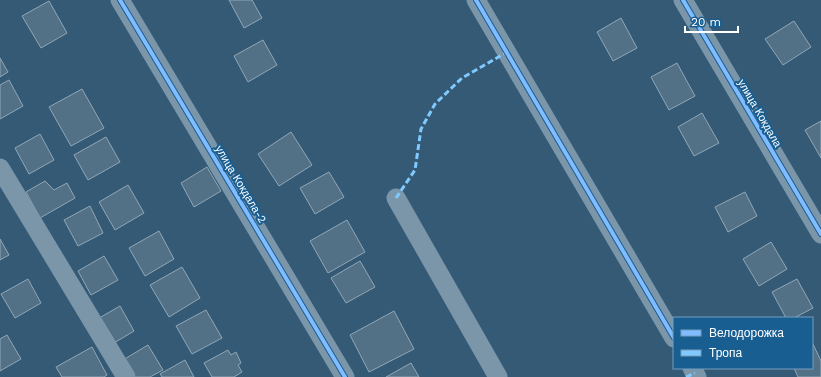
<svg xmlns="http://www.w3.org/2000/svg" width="821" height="377" font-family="'Work Sans',sans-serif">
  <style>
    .building { fill: #527186; stroke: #91a7b7 }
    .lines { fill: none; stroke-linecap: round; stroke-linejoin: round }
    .minor { stroke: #7b96a9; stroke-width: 19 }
    .quiet { stroke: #80caff; stroke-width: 3; stroke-dasharray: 6 3; stroke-linecap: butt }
    .cycleway-casing { stroke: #195e91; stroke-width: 6 }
    .cycleway { stroke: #80bcff; stroke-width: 4 }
    .labels { text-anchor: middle; stroke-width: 4; stroke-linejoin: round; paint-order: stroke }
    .street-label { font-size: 11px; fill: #fff; stroke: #195e91 }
  </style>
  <rect width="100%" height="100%" fill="#345a76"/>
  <!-- building -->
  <path class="building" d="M229,0h23l10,18 -18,10z
    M49,1l18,32 -26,15 -19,-32z
    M621,18l16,30 -24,13 -16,-29z
    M794,21l17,26 -28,18 -18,-26z
    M263,40l14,25 -29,17 -14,-26z
    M0,58l8,14 -8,5z
    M677,63l18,33 -26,14 -18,-33z
    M9,80l14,26 -23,13v-34z
    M82,89l22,39 -33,18 -22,-39z
    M702,113l17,30 -25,13 -16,-29z
    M821,121v37l-16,-28z
    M291,132l21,33 -33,21 -21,-32z
    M40,134l14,26 -25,14 -14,-26z
    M106,137l14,25 -32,18 -14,-25z
    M207,167l14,24 -27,16 -13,-24z
    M329,172l15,25 -29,17 -15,-26z
    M45,181l9,9 13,-7 8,15 -35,20 -14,-26z
    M128,185l16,28 -29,17 -16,-28z
    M745,192l12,24 -29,16 -13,-25z
    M90,206l13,27 -25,13 -14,-26z
    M347,220l18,32 -37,21 -18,-32z
    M159,231l15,28 -29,17 -16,-28z
    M0,239l9,16 -9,5z
    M771,242l16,27 -28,17 -16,-27z
    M104,256l14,24 -27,15 -13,-24z
    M360,261l15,26 -29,16 -15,-25z
    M182,267l18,31 -31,19 -19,-32z
    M28,279l13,24 -26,15 -14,-24z
    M797,279l16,29 -19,10h-8l-14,-26z
    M120,306l14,25 -25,15 -15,-25z
    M206,310l16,28 -30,16 -16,-28z
    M394,311l20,38 -45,23 -19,-37z
    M7,335l14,24 -21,12v-32z
    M812,342l9,19v16h-23l-4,-9h18z
    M148,345l15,25 -13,7h-17l-10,-17z
    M92,347l15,28 -3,2h-42l-6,-10z
    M228,350l3,5 5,-3 5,11 -3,2 4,7 -8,5h-22l-8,-14z
    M185,360l9,17h-32l-2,-3z
    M411,363l8,14h-33z"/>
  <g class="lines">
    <!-- minor -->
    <path class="minor" d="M120,0l225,377
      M476,0l198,338
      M683,0l138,234
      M0,168l126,209
      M396,198l102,179
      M692,368l5,9"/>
    <!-- quiet -->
    <path class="quiet" d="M396,198l19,-28 6,-41 14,-25 27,-26 45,-26
      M686,377l9,-4"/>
    <defs>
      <path id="cycleway" d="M120,0l225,377
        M476,0l198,338
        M683,0l138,234"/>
    </defs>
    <!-- cycleway casing -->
    <use href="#cycleway" class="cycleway-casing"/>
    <!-- cycleway -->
    <use href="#cycleway" class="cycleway"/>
  </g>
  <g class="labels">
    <!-- street labels -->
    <g class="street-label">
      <text transform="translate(760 113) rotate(60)" y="4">улица Кокдала</text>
      <text transform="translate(241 184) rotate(59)" y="4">улица Кокдала-2</text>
    </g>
  </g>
  <!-- legend -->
  <rect x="673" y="317" width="140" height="52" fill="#195e91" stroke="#759ebd"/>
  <rect x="681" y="330" width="20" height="6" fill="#80bcff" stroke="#759ebd"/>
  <text x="709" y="337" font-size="12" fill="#ffffff">Велодорожка</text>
  <rect x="681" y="350" width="20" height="6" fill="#80caff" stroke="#759ebd"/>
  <text x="709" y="357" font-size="12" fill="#ffffff">Тропа</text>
  <!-- scale -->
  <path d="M685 26v6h53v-6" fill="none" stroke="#ffffff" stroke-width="2"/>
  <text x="691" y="26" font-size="12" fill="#ffffff" stroke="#195e91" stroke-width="3" paint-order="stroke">20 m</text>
</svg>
